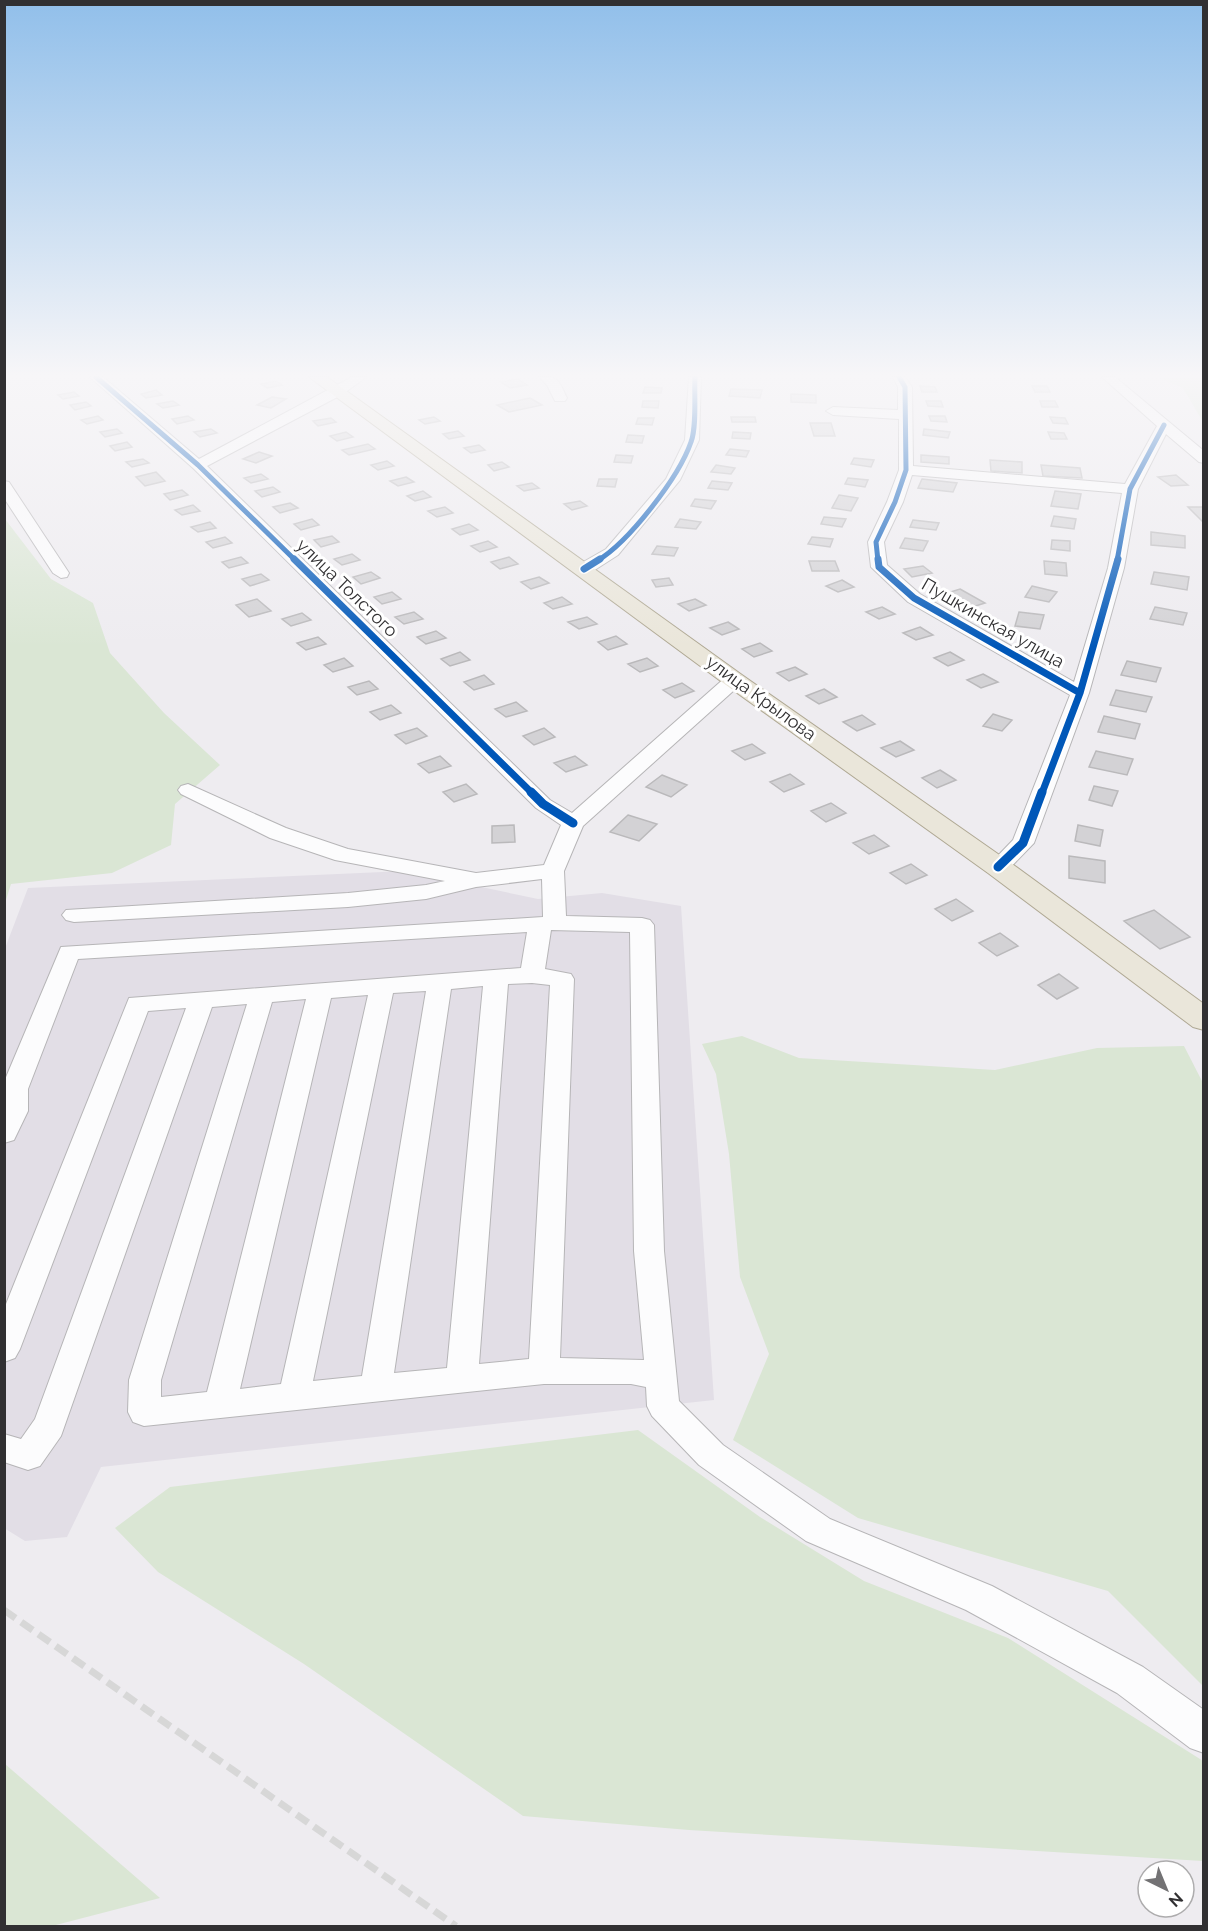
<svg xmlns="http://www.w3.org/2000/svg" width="1208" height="1931" font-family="Raleway,sans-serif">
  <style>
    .built { fill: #e2dee6 }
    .green { fill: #dae6d4 }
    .building { fill: #d3d2d5; stroke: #bab9bb; stroke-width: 1.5 }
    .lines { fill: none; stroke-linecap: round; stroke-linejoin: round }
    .minor-casing { stroke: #b6b5b7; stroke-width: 2 }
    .major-casing { stroke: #afa893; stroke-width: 2 }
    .minor { fill: #fcfcfd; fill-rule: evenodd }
    .major { fill: #eae6da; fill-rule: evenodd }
    .rail { stroke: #d7d7d7; stroke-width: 7; stroke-dasharray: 14 7; stroke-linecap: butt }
    .cycleway-far2-casing { stroke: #fff; stroke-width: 8 }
    .cycleway-far1-casing { stroke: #fff; stroke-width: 10 }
    .cycleway-casing { stroke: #fff; stroke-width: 13 }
    .cycleway-far2 { stroke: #0057b8; stroke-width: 5 }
    .cycleway-far1 { stroke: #0057b8; stroke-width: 7 }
    .cycleway { stroke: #0057b8; stroke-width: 9 }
    .labels { text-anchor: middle; stroke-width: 6; stroke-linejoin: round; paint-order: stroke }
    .far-street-label { font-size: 18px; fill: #313032; stroke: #fff }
  </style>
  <rect width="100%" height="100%" fill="#eeecf0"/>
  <!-- built -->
  <path class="built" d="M405,871l133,28 64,-6 79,13 33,494 -613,67 -34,70 -42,4 -21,-13v-577l24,-63z"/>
  <!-- green -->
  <path class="green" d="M1157,377h46v45l-20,-34z
    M5,519l46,60 42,24 17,50 54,60 56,52 -45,39 -4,41 -59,28 -101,11 -6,19z
    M742,1036l57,22 196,12 102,-22 87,-2 20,39 -1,601 -95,-95 -250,-73 -125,-78 36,-86 -29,-77 -11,-123 -13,-80 -14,-30z
    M638,1430l122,87 104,64 144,57 192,121 4,3 -1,99 -514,-31 -166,-14 -219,-152 -146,-92 -43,-44 55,-41z
    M5,1764l155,134 -108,28h-47z"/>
  <!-- building -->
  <path class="building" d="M518,379l9,6 -17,3 -9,-6z
    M276,381l6,4 -15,3 -6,-4z
    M920,386l15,1 2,5h-15z
    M1032,386h15l3,6h-15z
    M645,387l17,1 -1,5h-18z
    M731,389l31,1 -2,8 -31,-2z
    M156,390l6,5 -16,3 -5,-4z
    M74,392l5,4 -16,3 -5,-4z
    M791,394l25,1v8l-25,-1z
    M272,397l14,2 -15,9 -14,-3z
    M530,398l12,7 -33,7 -12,-7z
    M173,401l6,4 -16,3 -6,-4z
    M643,401h16l-1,7 -16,-1z
    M926,401h15l2,6 -15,-1z
    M1040,401h15l3,6h-16z
    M86,402l5,4 -16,4 -5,-5z
    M98,416l5,4 -16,4 -6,-4z
    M188,416l6,4 -17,4 -5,-5z
    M929,416h16l2,6 -16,-1z
    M434,417l6,4 -15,3 -6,-4z
    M731,417h24l1,5h-24z
    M1050,417l15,1 3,6 -15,-1z
    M331,418l5,4 -18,4 -5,-5z
    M638,418h16l-2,7 -16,-1z
    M810,423h21l4,13h-21z
    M117,429l5,4 -17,4 -5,-5z
    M211,429l6,4 -17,4 -6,-5z
    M924,429l26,3 -2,6 -25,-3z
    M458,431l6,5 -15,3 -6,-5z
    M346,432l7,5 -16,4 -7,-5z
    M733,432l18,1 -1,6 -18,-1z
    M1048,432l16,1 3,6h-16z
    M628,435l16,1 -2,7 -16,-1z
    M127,442l5,5 -17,4 -5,-5z
    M368,444l7,5 -26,6 -7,-5z
    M479,445l6,5 -14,3 -7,-5z
    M730,449l19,2 -3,6 -20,-2z
    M259,452l13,4 -16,7 -13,-4z
    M616,455l17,1 -2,7 -17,-1z
    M921,455l28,2v7l-28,-2z
    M854,458l20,2 -3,7 -20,-3z
    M143,459l6,4 -17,4 -6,-5z
    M990,460l32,2v11l-31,-2z
    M387,461l7,5 -16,4 -7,-5z
    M502,462l7,5 -15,4 -6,-6z
    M716,465l19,3 -4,6 -20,-2z
    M1041,465l39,3 2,10 -39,-2z
    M156,472l9,9 -20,5 -9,-9z
    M261,474l7,5 -17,4 -7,-5z
    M1176,475l12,10 -17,1 -13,-9z
    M406,477l8,5 -16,4 -8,-5z
    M848,478l20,2 -3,7 -20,-3z
    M599,479h18l-2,8 -18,-1z
    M922,479l35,4 -4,9 -35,-4z
    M712,481l20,2 -4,7 -20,-2z
    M532,483l7,5 -15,3 -7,-5z
    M273,487l7,5 -18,5 -7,-6z
    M182,490l6,5 -18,5 -6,-6z
    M423,491l8,6 -16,4 -8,-5z
    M1055,491l26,3 -3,15 -27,-3z
    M839,495l19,3 -7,13 -19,-3z
    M695,499l21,2 -5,8 -20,-3z
    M580,501l7,5 -15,4 -8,-6z
    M290,503l8,5 -18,5 -7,-6z
    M193,505l7,6 -18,4 -7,-5z
    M445,507l8,6 -16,4 -9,-6z
    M1188,507h16v16z
    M1054,516l22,3 -2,10 -23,-3z
    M824,517l22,2 -4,8 -21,-3z
    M312,519l7,6 -18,5 -7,-6z
    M680,519l21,3 -5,7 -21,-2z
    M913,520l26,3 -3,7 -26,-3z
    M210,522l6,6 -18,4 -7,-5z
    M469,524l9,6 -18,5 -8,-6z
    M1151,532l34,4v12l-34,-3z
    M332,536l7,6 -18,5 -7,-7z
    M225,537l7,6 -19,5 -7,-6z
    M812,537l21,2 -3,8 -22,-3z
    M905,538l23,3 -5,10 -23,-3z
    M1052,540l18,1v10l-19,-2z
    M488,541l9,6 -17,5 -9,-6z
    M657,546l21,2 -4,8 -22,-2z
    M352,554l8,6 -18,5 -8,-6z
    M241,557l7,6 -19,5 -7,-6z
    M509,557l9,7 -18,5 -9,-7z
    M809,561h26l4,10h-27z
    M1044,561l22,2 1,13 -22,-2z
    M923,566l9,7 -20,4 -8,-8z
    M371,572l9,6 -19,6 -8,-7z
    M1154,572l35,5 -2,13 -36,-6z
    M261,574l8,6 -19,6 -8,-7z
    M539,577l10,6 -18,6 -10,-7z
    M669,578l4,7 -17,2 -4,-7z
    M842,580l12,7 -16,5 -12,-6z
    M1032,586l25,6 -8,10 -24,-5z
    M960,589l25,14 -19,6 -25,-14z
    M392,592l9,7 -19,5 -8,-7z
    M562,597l10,7 -19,5 -9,-6z
    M257,599l14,12 -22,6 -13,-12z
    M695,599l11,6 -17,6 -11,-7z
    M882,607l13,7 -16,5 -13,-7z
    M1155,607l32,6 -4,12 -33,-6z
    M414,612l9,7 -19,5 -9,-7z
    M1019,612l25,3 -4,14 -25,-3z
    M302,613l9,7 -20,6 -9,-7z
    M587,617l10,7 -18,5 -11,-7z
    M728,622l11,7 -17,6 -12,-7z
    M920,627l13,8 -17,5 -13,-7z
    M436,631l10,7 -20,6 -9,-7z
    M616,636l11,8 -19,6 -10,-8z
    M318,637l8,7 -20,6 -9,-7z
    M760,643l12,8 -18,6 -12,-8z
    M460,652l10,8 -20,6 -9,-7z
    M950,652l14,8 -16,6 -14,-8z
    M344,658l9,8 -20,6 -9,-7z
    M647,658l11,8 -18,6 -12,-8z
    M1127,661l34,7 -5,14 -35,-7z
    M795,667l12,7 -18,7 -12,-8z
    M983,674l15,8 -17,6 -14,-8z
    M484,675l10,9 -20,6 -10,-8z
    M369,681l9,8 -21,6 -9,-8z
    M682,683l12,8 -19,7 -12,-8z
    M824,689l13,8 -18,7 -13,-8z
    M1116,690l36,7 -6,15 -36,-7z
    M516,702l11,9 -21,6 -11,-8z
    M391,705l10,8 -21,7 -10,-8z
    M993,714l19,6 -10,11 -19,-5z
    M862,715l13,9 -18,7 -14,-9z
    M1104,716l36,8 -5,15 -37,-7z
    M417,728l10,8 -21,8 -11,-9z
    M544,728l11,9 -21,8 -11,-9z
    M900,741l14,9 -18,7 -15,-9z
    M752,744l13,9 -20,7 -13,-9z
    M1096,751l37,8 -6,16 -38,-8z
    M440,756l11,10 -22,7 -11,-9z
    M575,756l12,9 -21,7 -12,-9z
    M940,770l16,10 -19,8 -15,-10z
    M790,774l14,10 -20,8 -14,-10z
    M662,775l25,10 -16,12 -25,-10z
    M466,784l11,10 -23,8 -11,-10z
    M1094,786l24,5 -6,15 -23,-6z
    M831,803l15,10 -20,9 -15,-11z
    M628,815l29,9 -18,17 -29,-9z
    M514,825l1,17 -23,1v-17z
    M1078,825l25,5 -3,16 -25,-5z
    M874,835l15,11 -20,8 -16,-11z
    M1069,856l36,5v22l-36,-5z
    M911,864l16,11 -21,9 -16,-11z
    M956,899l17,12 -21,10 -17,-12z
    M1154,910l36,27 -30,12 -36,-28z
    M1000,933l18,13 -21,10 -18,-13z
    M1059,974l19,14 -21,11 -19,-14z"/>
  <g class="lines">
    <defs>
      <path id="minor" d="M90,377h13l96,82 153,-82h14l-23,17 -136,72 343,334 22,13 155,-137h14l2,4 -2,4 -158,142 -19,45 2,45 76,2 8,2 4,5 10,326 15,150 44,44 107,74 162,67 151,81 61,43v43l-14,-5 -73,-55 -151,-83 -160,-69 -107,-76 -47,-49 -5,-10 -1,-19 -15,-3h-87l-400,42 -11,-4 -5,-10 1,-32 118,-376 -35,3 -151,429 -21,30 -12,4 -24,-8v-28l17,5 14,-20 151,-411 -38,3 -128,338 -5,9 -11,4v-53l125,-311 392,-30 6,-36 -449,27 -50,130v22l-14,29 -10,3v-61l57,-135 482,-30 -1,-38 -66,8 -50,12 -78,8 -274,15 -8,-2 -4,-5 4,-5 282,-17 78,-8 19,-4 -110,-21 -65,-22 -89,-44 -3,-4 3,-4 7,-2 98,44 62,21 128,24 68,-8 17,-40 -25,-17 -343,-340zM551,930l79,2 4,319 10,109 -84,-2 14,-379 -3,-5 -26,-5zM532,983l18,2 -21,374 -50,5 29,-380zM483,986l-36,382 -53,5 57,-384zM426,991l-64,385 -49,5 80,-388zM368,995l-87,389 -41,5 91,-391zM306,999l-99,393 -46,5v-17l111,-378z
        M539,377c19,-2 20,4 28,21l-2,3h-10l-8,-16z
        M689,377h12l-2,63 -19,40 -62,75 -28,18h-12l-2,-4 2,-4 28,-16 60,-70 19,-39z
        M893,377h12l7,10 1,79 212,18 32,-58 -55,-49h13l89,74v12l-5,-1 -33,-28 -28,55 -14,79 -35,125 -55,150 -28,29 -8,2 -8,-2 -3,-5 26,-27 57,-145 -162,-93 -37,-35 -3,-25 19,-40 12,-32v-51l-66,-4 -7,-4 7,-4 65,3v-23zM912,475l210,18 -14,75 -34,114 -154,-88 -33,-29 -3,-23 19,-40z
        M4,481l5,1 60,91 -2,4 -6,1 -8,-5 -49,-75z"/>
      <path id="major" d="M309,377h18l415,298 266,186 196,143v26l-11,-3 -205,-154 -262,-188z"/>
    </defs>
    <!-- minor casing -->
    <use href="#minor" class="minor-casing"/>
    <!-- major casing -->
    <use href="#major" class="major-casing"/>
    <!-- minor -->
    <use href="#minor" class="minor"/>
    <!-- major -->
    <use href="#major" class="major"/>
    <!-- rail -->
    <path class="rail" d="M4,1610l452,316"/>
    <defs>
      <path id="cycleway-far2" d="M96,377l102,88 98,96
        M597,561c32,-19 82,-84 94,-119 6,-16 3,-47 4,-65
        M878,561l-2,-19 19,-40 11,-32 -1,-83 -6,-10
        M1117,561l13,-72 34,-64"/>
      <path id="cycleway-far1" d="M294,559l238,234
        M878,559l1,8 35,31 166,95
        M584,569l16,-10
        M1042,793l38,-100 38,-134"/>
      <path id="cycleway" d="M531,792l12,12 30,19
        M998,867l25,-24 19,-51"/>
    </defs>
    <!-- cycleway-far2 casing -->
    <use href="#cycleway-far2" class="cycleway-far2-casing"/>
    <!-- cycleway-far1 casing -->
    <use href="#cycleway-far1" class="cycleway-far1-casing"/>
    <!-- cycleway casing -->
    <use href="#cycleway" class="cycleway-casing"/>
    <!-- cycleway-far2 -->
    <use href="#cycleway-far2" class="cycleway-far2"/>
    <!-- cycleway-far1 -->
    <use href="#cycleway-far1" class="cycleway-far1"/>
    <!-- cycleway -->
    <use href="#cycleway" class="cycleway"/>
  </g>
  <!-- sky -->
  <linearGradient id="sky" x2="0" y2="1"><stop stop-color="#91bfea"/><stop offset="0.58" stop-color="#f7f6f8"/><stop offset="1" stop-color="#f7f6f8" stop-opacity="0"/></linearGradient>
  <rect width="1208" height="647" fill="url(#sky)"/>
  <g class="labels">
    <!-- far-street labels -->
    <g class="far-street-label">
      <text transform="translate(347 588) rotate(44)" y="6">улица Толстого</text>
      <text transform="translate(993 623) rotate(30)" y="6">Пушкинская улица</text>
      <text transform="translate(761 698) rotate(36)" y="6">улица Крылова</text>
    </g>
  </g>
  <!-- border -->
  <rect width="1208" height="1931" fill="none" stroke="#313032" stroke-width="12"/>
  <!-- north arrow -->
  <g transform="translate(1166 1889) rotate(137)"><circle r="28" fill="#ffffff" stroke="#adacad" stroke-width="1.5"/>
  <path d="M0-4.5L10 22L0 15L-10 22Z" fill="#737274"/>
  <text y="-9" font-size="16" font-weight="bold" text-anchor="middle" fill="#313032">N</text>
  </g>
</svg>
